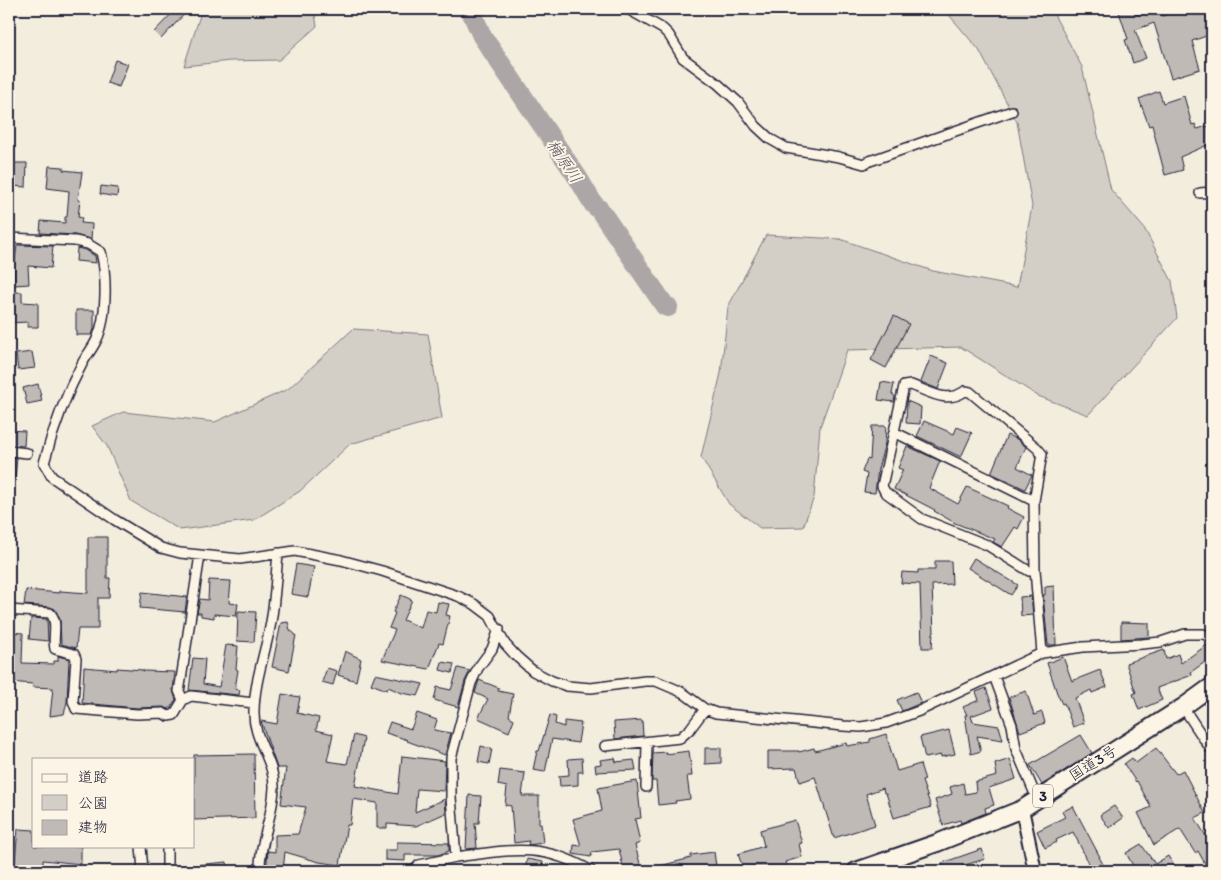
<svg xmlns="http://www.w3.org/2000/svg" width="1221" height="880" font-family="Itim,'Klee One',sans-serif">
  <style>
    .green { fill: #d4cfc6; stroke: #7b7880 }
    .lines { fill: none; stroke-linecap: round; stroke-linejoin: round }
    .river { stroke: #aca7a6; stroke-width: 20 }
    .building { fill: #bfbab6; stroke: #22223b }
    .street-casing { stroke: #22223b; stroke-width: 12 }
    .secondary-casing { stroke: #22223b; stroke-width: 16 }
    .highway-casing { stroke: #22223b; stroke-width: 20 }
    .street { stroke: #fcf5e5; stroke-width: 9 }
    .secondary { stroke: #fcf5e5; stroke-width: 12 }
    .highway { stroke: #fcf5e5; stroke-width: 16 }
    .labels { text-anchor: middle; stroke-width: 4; stroke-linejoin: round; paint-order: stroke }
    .shield { fill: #fcf5e5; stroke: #63616e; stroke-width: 1 }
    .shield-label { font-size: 14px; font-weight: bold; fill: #22223b }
    .street-label { font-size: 15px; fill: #22223b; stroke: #fcf5e5 }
    .water-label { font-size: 16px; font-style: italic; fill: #525160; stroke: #fcf5e5 }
  </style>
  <rect width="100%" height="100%" fill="#f3edde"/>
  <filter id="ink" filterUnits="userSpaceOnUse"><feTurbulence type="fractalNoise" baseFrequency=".02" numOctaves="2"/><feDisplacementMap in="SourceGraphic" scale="10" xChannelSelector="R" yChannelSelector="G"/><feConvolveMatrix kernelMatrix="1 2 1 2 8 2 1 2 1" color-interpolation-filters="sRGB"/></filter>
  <g filter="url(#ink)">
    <!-- green -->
    <path class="green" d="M202,9h112l3,17 -38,34 -49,1 -46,5z
      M944,9h107l31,58 29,123 33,38 28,53 5,37 -89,97 -50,-19 -77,-49 -114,3 -27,77 -6,70 -11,30 -43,1 -31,-24 -28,-47 20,-84 7,-66 38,-72 74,4 93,32 84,16 15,-81 -15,-84 -38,-72z
      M353,329l75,5 14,84 -92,26 -50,47 -46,29 -74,10 -49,-29 -24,-55 -15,-20 31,-14 92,10 73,-33z"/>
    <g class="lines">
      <!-- river -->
      <path class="river" d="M470,9l12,27 96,142 16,27 5,4 66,97 3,1"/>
    </g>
    <!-- building -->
    <path class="building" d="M176,9h13l-28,30 -7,-7z
      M1118,9h17l2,6 23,-6 2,7 25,-7h25v25l-20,7 8,28 -29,9 -17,-55 -19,7 11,28 -13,5 -8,-23 3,-1z
      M115,60l13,4 -9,23 -12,-4z
      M1159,91l4,12 21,-7 8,29 3,-1 2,5 15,-4v18l-32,14 3,13 -18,5 -13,-50 -3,1 -10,-27z
      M13,163h14l-1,24 -14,-1z
      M49,166l14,1v3l19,2 -4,28h2l-2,17 4,1 -1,5 11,1 -1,15 -16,-4 -35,-2 1,-12 24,2v-6h2l2,-26 -22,-3z
      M101,186l17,2 -1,9 -17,-3z
      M17,245l36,1 -2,22 -23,-2 1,18 -14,1 -1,-17z
      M77,248l9,2 9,6 1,7 -20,-2z
      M9,292h13v10l16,1v24h-10v-5l-19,1z
      M76,310h18v19l-2,6h-16z
      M894,316l15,8 -23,44 -15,-8z
      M32,352l3,16 -17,2 -2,-16z
      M931,356l17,7 -10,26 -17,-7z
      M881,382l13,2 -2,10 3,2 -1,6 -16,-2z
      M38,384l4,17 -15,3 -4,-16z
      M907,401l14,6 -1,17 -14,-1z
      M924,421l30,13 3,-7 15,6 -11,24 -44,-21z
      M872,426h14l-1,17 -7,26 -3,24 -11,-1 3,-18 -5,-2 5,-13 3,1z
      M9,430l16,1 -1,15 -15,-1z
      M1007,435l10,4 9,8 -9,20 15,8 -7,14 -34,-16z
      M907,446l33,15 -11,27 29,16 9,-17 41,19 -1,2 17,9 -6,12 -3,-2 -13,20 -9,-5 2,-3 -40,-16 -21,-12 1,-1 -41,-21 9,-19 -5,-2z
      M9,457l8,1 -2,20h-6z
      M88,537h19v41h3l-1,20h-11v31h-20l-2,19 -15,-4 -1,-24 -5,-11 -5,-2 -26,-2 2,-15 34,3v-2l28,2z
      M974,558l44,27 -7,10 -43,-27z
      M935,561h16l1,23 -20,1 2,48h-1l-1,15h-10l-2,-64 -19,-1 1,-11 16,1v-3h17z
      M296,564l18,3 -6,30 -17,-3z
      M209,580l22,1 -2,22 9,1 -2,12 -22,-2v4l-13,-2v-3h-4l3,-14 8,1z
      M1054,586l2,59h-8l-5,-50h2v-8z
      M142,592l45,5 -2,15 -45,-4z
      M401,595l11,5 -9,20 18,8 5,-18 10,2 2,-10 11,2 -3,11 4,1 -7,28 -4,-1 -10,26 -47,-9 13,-30 -6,-2 6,-15 -2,-1z
      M1031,596l2,19 -12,1 -1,-19z
      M238,611l18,1 -2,30 -17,-1z
      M31,618l16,1 1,22 -19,-2z
      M288,622l2,8 6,5 -7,36 -17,-4 9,-44z
      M1121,622l28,1v14l-28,2z
      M9,632l14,1 -1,30 32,1v-3h4v-5l11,3 -2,43 -3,12 -14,2 3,-28 -20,-1v-3l-24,-2z
      M226,645l12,1 -2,23 2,1 -3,19 5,1 -1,5 -50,-5 4,-32 12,1 -2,25 16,3z
      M1207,645l5,7v5l-21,15 1,3 -35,13 5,12 -23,10 -6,-16 3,-1 -10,-30 38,-13 2,9 12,-5 3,9z
      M345,651l16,8 -5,22 -18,-6z
      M1063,657l9,24 28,-11 7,17 -15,6 -1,-3 -16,8 9,25 -11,4 -9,-24 -2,1 -5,-11 -10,-30z
      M442,662l12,2 -2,9 -12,-3z
      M84,667l33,3v-2l26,2v1l32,1 -2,18 3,10 -7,9 -6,-2 -26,1 -55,-5z
      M327,668l10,3 -4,14 -11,-3z
      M458,668l12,3 -5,10 -7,26 -24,-7 3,-13 14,3z
      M375,674l48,10 -5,12 -16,-3 -14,-6 -1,3 -16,-6z
      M479,680l20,8 -1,3 15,3 -4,22 5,3 -5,13 -31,-14 10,-19 -13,-6z
      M986,688l7,20 -22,8 2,6 26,4 4,14 -26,-4 4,15 -10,3 -6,-39h2l-4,-8 16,-7 -3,-8z
      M1026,691l8,24 8,-3 3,11 -25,9 -11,-35z
      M916,692l5,11 -19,8 -5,-11z
      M282,694l18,3 -3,16 22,5 -3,12 17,4 -6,27 20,3 7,-29 10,3 -9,48 43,8 4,-38 43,5 -1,30 -27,-2 -2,23 30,-13 1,14 -30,13 -29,-2v4h-10v-25l-24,-4 -3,26h-3l-7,40 -21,-3 -34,-10 -2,19h-17l2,-20 7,1v-17l23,-1 8,-27 -25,-3 5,-36h-9l-16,-47 16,3z
      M417,713l20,7 -3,10 17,3 -6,22 -38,-14 1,-1 -22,-7 4,-11 21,7z
      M550,715l6,2 -1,7 9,3v-6l17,2 -3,20 -26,-4 -7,33 -12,-2 4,-19h2z
      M642,720l1,16 -28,3 -1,-17z
      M949,730l6,24 -14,3v-2l-16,3 -5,-21z
      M886,734l11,37 23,-7 5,16 -3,1 9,26 -37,11 -8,-25h-2l-1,-5 -17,6 9,31 -41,13 -19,-61 -15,5 -4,-14 -28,1v-18h31v1l15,-4 1,3 31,-8 1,3 23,-4v-3z
      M1081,735l11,18 -50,32 -12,-20z
      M481,746l11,3 -3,15 -11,-2z
      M705,748h16v15l-16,1z
      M1156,748l20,26 7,-4 22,43 -10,5 17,28v25h-3l-11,-20 -3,2 -15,-24 -26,16 -16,-32 13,-6 -14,-26 -1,1 -12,-18 8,-6 4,5z
      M689,751l3,25h-5l3,23 -15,2 1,2 -18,2 -2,-24h-4l1,-28 13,-1v2z
      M254,754l1,64 -61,2v-65z
      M582,758l1,14h-5v13l-18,1 -1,-10 10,-1 -1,-16z
      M615,758l1,4 18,-2 2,10 -40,2 -1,-7 6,-1 -1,-4z
      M1010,759l6,20 -27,9 5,17 -9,3 1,5 -25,10 -1,-3 -17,5 -8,-25 17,-6 -2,-7 13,-4 2,11 11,-2 -1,-10 22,-6 -2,-12z
      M500,770l25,3 -3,23h17v28h2l2,19 -15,2 1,-4 -15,2 -3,-37 -6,-1 2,-18 -9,-2z
      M637,781l4,37 -6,1 5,24 -5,2 7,26h-18l-5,-22 -27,3 -1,5 -18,-3 1,-9 7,1 -8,-27 29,-8 -4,-23z
      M469,795l12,1 -2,27h-4l2,25 -11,1z
      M1073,806l27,51h-1l8,14h-14l-20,-39 -17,8 1,2 -12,6 -8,-17 28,-14 -3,-5z
      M1114,806l9,12 -14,10 -9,-13z
      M795,820l7,23 -3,1 3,13 -17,5 2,6 -5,1v2h-38l-6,-17 26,-8 -4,-16z
      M18,829l16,1v16h47v18l-38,-4v11h-29z
      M397,842l52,1v8l-11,4h-33v6l-20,-1v-10h12z
      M1141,844l14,20 13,-8 9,15h-41l-10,-18z
      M982,849l3,10 -23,7 2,5h-19l-3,-8z
      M714,852l2,14 -29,4v1h-35v-3l39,-10v-3z
      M527,859l16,3 -2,9h-16z
      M227,862l1,9h-33v-6z"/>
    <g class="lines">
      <defs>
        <path id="street" d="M628,9l35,20 6,6 14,23 35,26 20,18 18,24 14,13 16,9 53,9 25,7 3,-2 145,-51
          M1200,193l12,-1
          M9,238l66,3 13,3 13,8c6,23 6,66 -4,87 -4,9 -10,16 -14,23 -17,32 -30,67 -39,101l8,14 63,43 46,28 19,5 60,6 55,-8 46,9 41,11 76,25 16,8 16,12 15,28 11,12 17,15 19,10 15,5 24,2 54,-7h11l26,11 23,17 11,4 127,13 18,1 25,-4 33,-12 123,-58 41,-6 59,-3 19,-2 24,-8h18l9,3
          M911,385c19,7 36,19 54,6l5,1 67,56 5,6 -8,47 1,69 -6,1 -42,-26 -65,-26 -37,-27 -3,-6 22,-100z
          M894,432l140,69
          M9,451l18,2
          M9,508h1
          M1035,570l7,83
          M9,610l41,3c9,8 2,25 5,36l19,5 2,5 -3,42 3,8 61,5 26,-1 5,3 6,-1 9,-15 8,-4 63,7
          M994,676l18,49 4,24 21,50
          M183,700l-4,-9 1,-5 20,-131
          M1183,707l27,41 2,1
          M605,746l75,-8 10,-9 15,-20
          M646,787l1,-45
          M141,846l2,25
          M456,857c54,-7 85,-15 135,14
          M167,871v-25
          M260,871c-1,-28 13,-54 14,-83 1,-27 -21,-48 -20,-76 0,-30 12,-61 17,-90 4,-23 5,-46 7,-69
          M414,871l5,-6 37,-8 -5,-60v-39l20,-75 7,-15 14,-19 7,-20"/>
        <path id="secondary" d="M1022,809l13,62"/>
        <path id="highway" d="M856,871l81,-28 85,-34 161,-102 29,-21"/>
      </defs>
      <!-- street casing -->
      <use href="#street" class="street-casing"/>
      <!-- secondary casing -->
      <use href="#secondary" class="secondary-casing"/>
      <!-- highway casing -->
      <use href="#highway" class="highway-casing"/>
      <!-- street -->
      <use href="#street" class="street"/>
      <!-- secondary -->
      <use href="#secondary" class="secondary"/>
      <!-- highway -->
      <use href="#highway" class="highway"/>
    </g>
  </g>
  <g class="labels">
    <!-- shield labels -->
    <rect class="shield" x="1033" y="784.5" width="20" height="23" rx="4"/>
    <g class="shield-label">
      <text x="1043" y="801">3</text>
    </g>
    <!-- street labels -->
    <g class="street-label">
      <text transform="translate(1093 763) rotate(-32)" y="5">国道3号</text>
    </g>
    <!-- water labels -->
    <g class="water-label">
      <text transform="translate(565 161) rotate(56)" y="6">楠原川</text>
    </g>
  </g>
  <!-- margin -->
  <rect width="1221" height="880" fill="none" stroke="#fcf5e5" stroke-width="30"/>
  <rect x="15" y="15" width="1191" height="850" fill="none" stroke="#22223b" stroke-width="2" filter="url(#ink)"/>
  <!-- legend -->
  <rect x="32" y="758" width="162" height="90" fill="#fcf5e5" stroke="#a5a1a1"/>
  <rect x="42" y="774" width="25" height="8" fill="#fcf5e5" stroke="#a5a1a1"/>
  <text x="78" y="782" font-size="15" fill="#22223b">道路</text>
  <rect x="42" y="795" width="25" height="15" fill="#d4cfc6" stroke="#a5a1a1"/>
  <text x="78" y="808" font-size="15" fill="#22223b">公園</text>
  <rect x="42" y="820" width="25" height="15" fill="#bfbab6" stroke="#a5a1a1"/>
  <text x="78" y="832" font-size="15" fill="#22223b">建物</text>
</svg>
